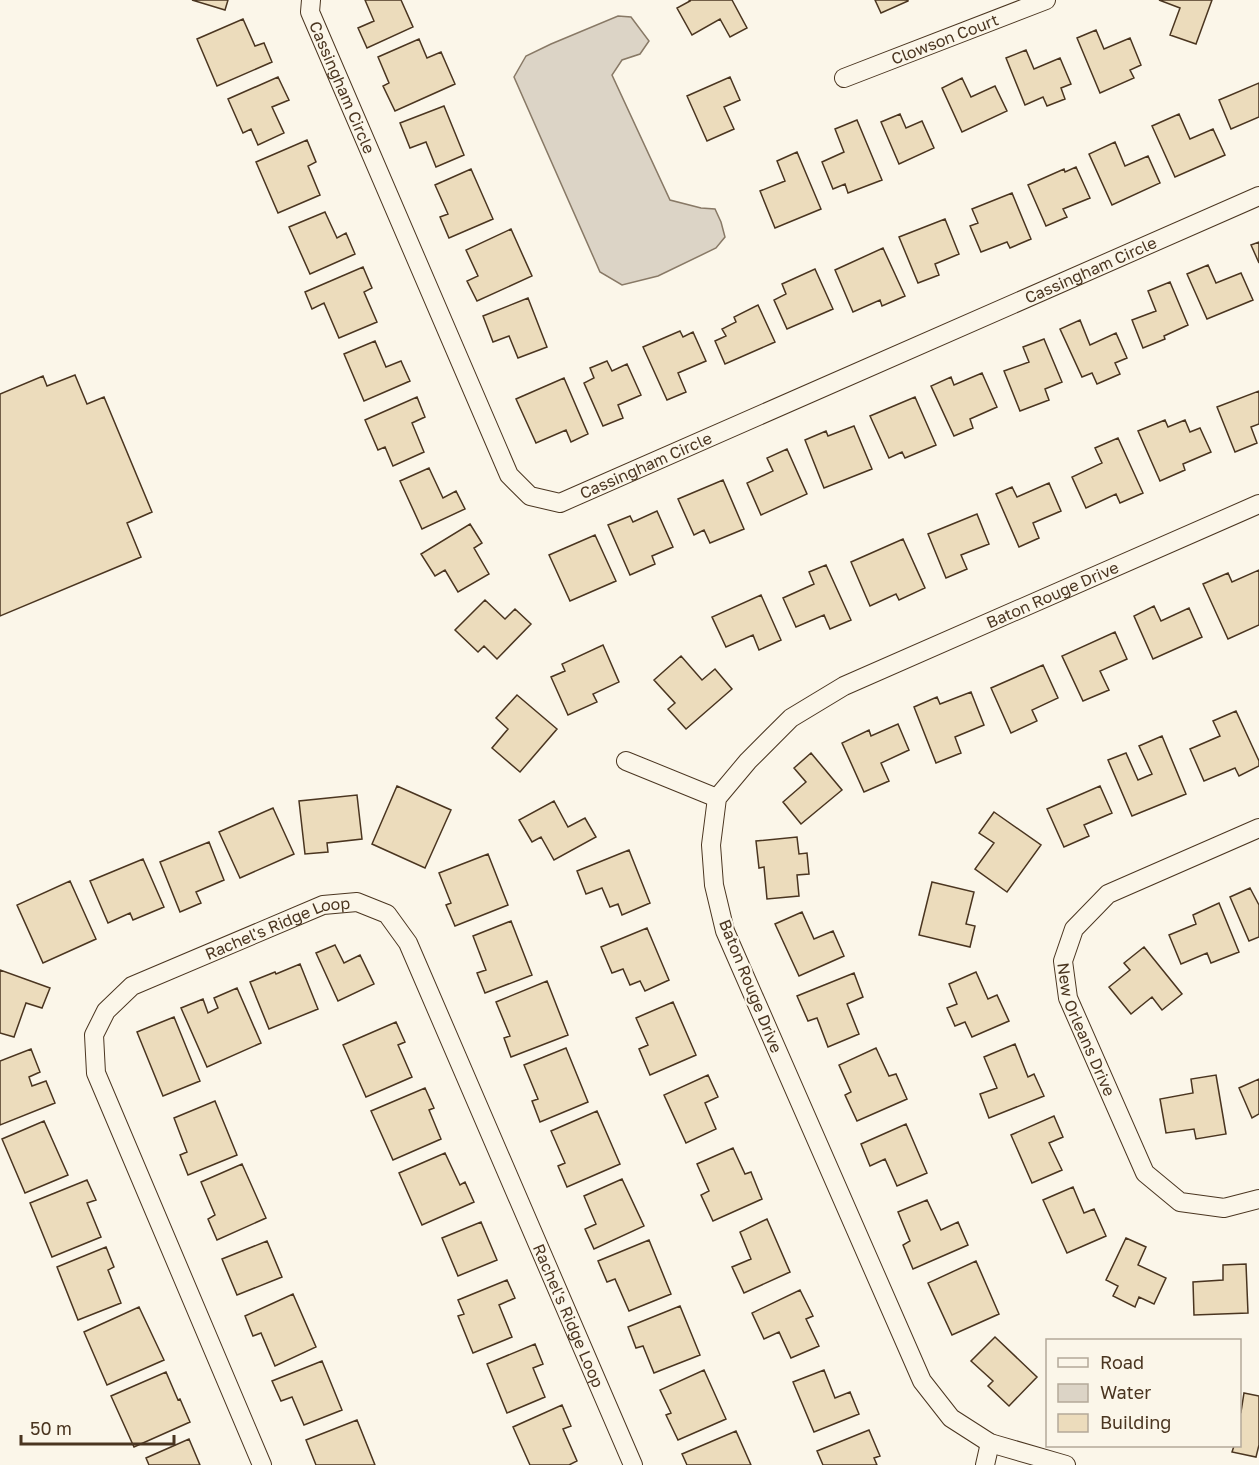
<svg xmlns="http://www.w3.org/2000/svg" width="1259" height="1465" font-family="'Golos Text',sans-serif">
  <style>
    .water { fill: #dcd4c6; stroke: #887966; stroke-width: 1.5 }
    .building { fill: #ecdcbc; stroke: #4a3520; stroke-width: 1.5 }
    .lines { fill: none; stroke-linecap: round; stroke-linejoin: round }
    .street-casing { stroke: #4a3520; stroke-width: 20 }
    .street { stroke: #fbf6e9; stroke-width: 18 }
    .labels { text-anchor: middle; stroke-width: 4.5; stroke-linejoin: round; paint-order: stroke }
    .street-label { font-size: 16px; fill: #4a3520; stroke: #fbf6e9 }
  </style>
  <rect width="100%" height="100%" fill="#fbf6e9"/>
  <!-- water -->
  <path class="water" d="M618,16l13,1 18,24 -9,13 -18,6 -10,15 58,125 31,8 14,1 6,13 4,15 -9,11 -58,28 -36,9 -22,-13 -86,-195 12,-21 25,-12z"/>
  <!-- building -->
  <path class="building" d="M192,0h36l-3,10z
    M365,0h36l12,27 -46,21 -9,-20 16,-7z
    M689,0h43l15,28 -17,9 -10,-18 -28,16 -15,-27 13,-7z
    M875,0h33v1l-27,12z
    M1159,0h53l-16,44 -26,-9 10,-27z
    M243,19l12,27 9,-3 8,19 -55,24 -20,-47z
    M1096,30l8,19 26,-11 11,27 -11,5 4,8 -34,15 -23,-55z
    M419,39l8,19 14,-6 14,32 -60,27 -12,-25 6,-3 -11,-26z
    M1026,50l8,19 26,-11 11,26 -10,4 4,11 -18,7 -4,-9 -18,8 -19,-47z
    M278,77l11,23 -17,7 12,26 -26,12 -7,-16 -8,4 -15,-34z
    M730,77l10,23 -16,7 10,22 -27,12 -20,-45z
    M962,78l9,19 24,-11 12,25 -45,21 -20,-44z
    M1259,83v34l-28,12 -12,-29z
    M444,106l20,49 -28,12 -10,-25 -16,6 -10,-25z
    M900,114l6,14 16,-7 12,27 -35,16 -18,-42z
    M1179,114l11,25 23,-10 12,26 -50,22 -23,-51z
    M857,120l25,60 -34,13 -3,-9 -12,5 -11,-27 22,-10 -9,-23z
    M307,140l9,22 -8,4 12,29 -42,18 -22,-51z
    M1115,142l10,24 23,-10 12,27 -48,22 -23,-51z
    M797,152l24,57 -46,19 -15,-37 25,-10 -8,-20z
    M1076,167l14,31 -27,11 4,8 -21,9 -18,-41 36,-16 1,3z
    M471,169l22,50 -44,19 -9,-21 8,-3 -13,-29z
    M1012,193l19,46 -21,9 -3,-6 -26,10 -11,-26 8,-3 -6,-14z
    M325,212l12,26 9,-5 9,21 -45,20 -21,-47z
    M945,219l14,35 -24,10 4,11 -21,8 -19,-46z
    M511,229l21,47 -55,25 -10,-20 11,-5 -12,-26z
    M1259,242v21l-8,-18z
    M883,248l22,48 -23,10 -2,-6 -27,12 -18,-42z
    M1208,265l8,18 25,-10 12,27 -46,19 -20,-45z
    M363,267l9,21 -8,4 13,30 -38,16 -15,-35 -12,6 -7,-17z
    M815,269l18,40 -46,20 -13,-29 12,-6 -4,-10z
    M1170,282l18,43 -24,11 1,3 -22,9 -11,-28 24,-9 -8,-20z
    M528,298l19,49 -29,11 -9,-22 -16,6 -10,-26z
    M758,305l17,37 -50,22 -10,-23 11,-5 -4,-7 14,-7 -2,-5z
    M1080,320l10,25 26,-12 11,25 -12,5 5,11 -23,10 -5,-11 -10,4 -22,-48z
    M680,331l3,6 10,-5 13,29 -28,12 8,19 -19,8 -24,-53z
    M1044,339l18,43 -17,7 4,11 -29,11 -16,-40 25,-9 -6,-15z
    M375,341l11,26 15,-6 9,20 -46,20 -20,-47z
    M607,361l5,10 15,-7 14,31 -23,10 5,13 -20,8 -19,-43 10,-5 -4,-10z
    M982,373l15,34 -27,12 3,9 -19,8 -23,-50 20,-9 3,8z
    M75,375l12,29 17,-7 48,115 -25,11 14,34 -141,59v-222l43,-18 4,10z
    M564,378l24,56 -17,8 -5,-12 -30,13 -20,-44z
    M1259,391v33l-8,3 6,16 -22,9 -18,-45z
    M417,397l8,20 -13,6 12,29 -31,14 -8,-19 -7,3 -13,-30z
    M915,397l21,48 -31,13 -3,-6 -13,6 -19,-42z
    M1165,420l3,7 17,-7 5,12 10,-4 11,24 -28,12 2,6 -25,11 -22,-50z
    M854,426l18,43 -48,19 -19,-48 21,-9 2,5z
    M1118,438l25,55 -23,10 -4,-9 -30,14 -14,-31 30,-14 -7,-15z
    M787,449l20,45 -46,21 -14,-32 26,-12 -6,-13z
    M429,468l14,30 13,-7 9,18 -43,20 -22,-48z
    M723,480l21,49 -34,14 -6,-13 -10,5 -16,-36z
    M1049,483l12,28 -28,12 6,15 -20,9 -23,-53 16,-7 5,10z
    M657,511l16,36 -21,9 3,8 -25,11 -22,-50 22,-9 3,6z
    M977,514l12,30 -28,11 6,14 -21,9 -18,-44z
    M470,524l12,19 -8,5 15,26 -31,18 -13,-22 -10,6 -14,-22z
    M595,535l21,46 -46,20 -21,-46z
    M903,539l22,49 -26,12 -3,-6 -26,12 -19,-44z
    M826,565l25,55 -21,9 -6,-14 -28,12 -13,-29 31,-14 -5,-12z
    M1259,570v55l-31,14 -25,-55 25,-11 4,9z
    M761,595l20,45 -22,10 -6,-15 -27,12 -14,-30z
    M485,600l20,19 10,-10 16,15 -34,35 -13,-13 -6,6 -23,-22z
    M1154,606l7,15 28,-13 13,29 -49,22 -19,-43z
    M1115,632l12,27 -27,12 9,19 -26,11 -21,-45z
    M603,645l16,37 -26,12 4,8 -29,13 -17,-38 14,-6 -3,-7z
    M681,656l21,24 13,-11 17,20 -46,40 -18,-20 7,-6 -21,-23z
    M1043,665l15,33 -26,12 5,11 -26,12 -20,-45z
    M971,692l13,33 -29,12 6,16 -25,10 -22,-56 23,-10 3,7z
    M517,695l40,34 -37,43 -28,-24 16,-19 -12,-11z
    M1236,711l23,50v5l-20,10 -4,-8 -31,13 -14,-32 30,-13 -7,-15z
    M898,724l11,26 -28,13 8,18 -25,11 -22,-49 27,-13 2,6z
    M1162,736l24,58 -54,22 -24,-56 18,-7 12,27 14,-6 -13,-28z
    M811,753l31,37 -41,34 -18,-22 23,-20 -12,-14z
    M397,786l54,24 -26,58 -53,-24z
    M1100,786l12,27 -28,12 5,11 -25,11 -17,-38z
    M357,795l5,44 -35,4 1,9 -23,2 -6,-53z
    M554,801l14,26 17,-9 11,19 -42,23 -13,-23 -9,5 -13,-22z
    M273,808l21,46 -54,24 -21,-46z
    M994,812l47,33 -34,47 -32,-23 19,-26 -15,-10z
    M797,837l2,17 8,-1 2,21 -12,1 2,21 -32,3 -3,-32 -5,1 -3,-27z
    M209,842l15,38 -28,12 5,11 -21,9 -20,-50z
    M629,850l21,53 -28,12 -4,-11 -8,3 -8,-19 -16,6 -9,-23z
    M488,854l20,51 -53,21 -9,-21 5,-2 -12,-30z
    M143,859l21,48 -31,13 -3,-7 -22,10 -18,-42z
    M70,881l26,58 -53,24 -26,-58z
    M932,882l42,10 -8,32 9,2 -5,21 -51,-12z
    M1250,888l9,17v32l-10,4 -19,-44z
    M1219,903l20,49 -28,11 -4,-10 -26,11 -12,-29 27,-11 -3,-9z
    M802,912l12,27 19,-8 11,25 -45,20 -24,-52z
    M511,921l21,54 -47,18 -8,-20 9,-3 -13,-34z
    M647,928l22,52 -24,11 -5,-10 -10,4 -7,-16 -11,4 -11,-26z
    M335,945l9,18 16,-8 14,29 -36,17 -22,-48z
    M1144,947l38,47 -20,16 -10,-13 -21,17 -22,-27 21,-17 -6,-7z
    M300,964l18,45 -49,20 -19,-47 25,-10 1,2z
    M0,970l50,18 -8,20 -16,-5 -12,34 -14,-4z
    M976,972l12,27 9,-4 12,26 -37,16 -7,-15 -10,4 -8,-18 10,-4 -8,-20z
    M854,973l9,24 -16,7 12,30 -31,13 -11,-29 -9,3 -11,-25z
    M547,981l21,54 -57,22 -7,-19 6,-2 -14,-34z
    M237,988l24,55 -54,24 -26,-59 22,-9 5,14 10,-5 -4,-10z
    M673,1002l23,53 -46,20 -11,-26 9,-4 -12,-27z
    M174,1017l26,64 -37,15 -26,-64z
    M396,1022l9,20 -7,3 14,32 -46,20 -23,-52z
    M1015,1044l13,33 6,-3 10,22 -55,22 -9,-24 17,-6 -13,-31z
    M566,1048l22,54 -48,20 -8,-21 6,-2 -14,-34z
    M876,1048l13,28 7,-2 11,25 -50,22 -12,-26 6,-3 -12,-27z
    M31,1049l9,23 -11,5 3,9 14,-5 9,22 -55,22v-64z
    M708,1075l10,22 -13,6 11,26 -30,14 -22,-48z
    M1216,1075l10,59 -30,5 -2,-10 -28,4 -6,-34 33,-6 -2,-14z
    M1259,1079v35l-7,4 -13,-30z
    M425,1088l9,20 -5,2 12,29 -48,21 -22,-49z
    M215,1101l22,54 -49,20 -8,-20 7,-3 -13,-34z
    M597,1111l23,53 -53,23 -9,-21 7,-3 -14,-32z
    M1054,1116l9,21 -14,6 13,27 -30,13 -21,-48z
    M44,1121l24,54 -43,18 -23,-54z
    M906,1124l21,49 -30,13 -12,-27 -15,7 -9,-22z
    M733,1148l12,26 6,-2 11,27 -49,22 -12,-26 8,-4 -12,-27z
    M445,1153l15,32 5,-3 9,20 -52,23 -23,-52z
    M242,1164l24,54 -49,22 -9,-21 7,-4 -14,-33z
    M622,1179l22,47 -50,23 -9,-20 11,-5 -12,-28z
    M87,1180l9,20 -9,3 14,34 -49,20 -22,-54z
    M1073,1187l11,26 10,-4 12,27 -39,17 -24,-53z
    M927,1200l14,30 17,-8 10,23 -55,24 -10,-24 7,-4 -12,-29z
    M767,1219l23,53 -46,21 -12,-26 19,-8 -11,-27z
    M481,1222l16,38 -39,16 -16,-38z
    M1126,1238l20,9 -8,18 28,13 -12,26 -15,-7 -4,10 -22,-11 5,-10 -12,-6z
    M649,1240l22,54 -42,17 -14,-32 -8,3 -9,-21z
    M267,1241l15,36 -45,18 -15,-36z
    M106,1247l8,20 -6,3 13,33 -43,17 -21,-53z
    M976,1261l23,53 -47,21 -24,-52z
    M1246,1264l2,49 -54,2 -1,-33 30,-2v-15z
    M507,1280l8,18 -16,7 13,32 -39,16 -15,-37 6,-2 -6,-14z
    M800,1290l13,26 -7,3 13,27 -28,12 -12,-26 -15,7 -12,-26z
    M293,1294l23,53 -41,19 -14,-33 -8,3 -8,-20z
    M680,1306l20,49 -46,18 -11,-27 -7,2 -8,-21z
    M139,1307l25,53 -57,25 -23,-53z
    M995,1337l42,40 -28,29 -21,-20 5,-5 -22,-20z
    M535,1344l8,20 -10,4 12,29 -38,16 -20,-49z
    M322,1361l20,49 -38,15 -12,-28 -11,4 -9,-20z
    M704,1370l22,49 -48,21 -12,-25 5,-2 -11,-23z
    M824,1370l11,28 15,-6 9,22 -45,18 -21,-50z
    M166,1372l12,28 2,-1 10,23 -56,25 -23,-51z
    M1244,1393l15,3v49l-3,12 -24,-5 2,-6h6v-35l1,1z
    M562,1405l9,21 -8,3 14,32 -8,4h-39l-17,-38z
    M357,1420l18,45h-59l-10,-25z
    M869,1430l11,26 -6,2 3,7h-54l-6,-14z
    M736,1431l15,34h-64l-5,-11z
    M189,1439l11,26h-51l-3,-7z"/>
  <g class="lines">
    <defs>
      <g id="street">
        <path id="s1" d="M311,0l-1,12 199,463 21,21 30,7 699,-307"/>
        <path id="s2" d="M844,78l202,-78"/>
        <path d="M626,761l91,37"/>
        <path id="s3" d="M1259,828l-151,66 -34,35 -11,32 5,37 77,175 35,29 44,6 35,-9"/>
        <path id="s4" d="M262,1465l-166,-392 -2,-38 12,-24 26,-25 191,-81 34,-3 30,12 21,29 225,522"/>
        <path d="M985,1465l5,-22"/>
        <path id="s5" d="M1066,1465l-76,-22 -39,-25 -29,-37 -197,-450 -11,-46 -3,-40 6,-47 31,-37 43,-43 53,-32 415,-182"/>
      </g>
    </defs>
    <!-- street casing -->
    <use href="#street" class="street-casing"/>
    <!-- street -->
    <use href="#street" class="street"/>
  </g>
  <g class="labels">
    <!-- street labels -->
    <g class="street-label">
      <text dy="6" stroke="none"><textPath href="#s2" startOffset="108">Clowson Court</textPath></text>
      <text dy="6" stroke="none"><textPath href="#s1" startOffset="94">Cassingham Circle</textPath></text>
      <text dy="6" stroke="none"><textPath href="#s1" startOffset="1156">Cassingham Circle</textPath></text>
      <text dy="6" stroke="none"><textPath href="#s1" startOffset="670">Cassingham Circle</textPath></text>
      <text dy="6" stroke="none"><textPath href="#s5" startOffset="1197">Baton Rouge Drive</textPath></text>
      <text dy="6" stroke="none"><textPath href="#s4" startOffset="684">Rachel's Ridge Loop</textPath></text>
      <text transform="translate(751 986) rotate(68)" y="6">Baton Rouge Drive</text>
      <text dy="6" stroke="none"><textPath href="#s3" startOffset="320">New Orleans Drive</textPath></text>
      <text dy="6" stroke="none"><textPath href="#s4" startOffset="1242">Rachel's Ridge Loop</textPath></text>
    </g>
  </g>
  <!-- legend -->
  <rect x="1046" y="1339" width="195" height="108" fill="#fbf6e9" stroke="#b4a999" stroke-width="1.5"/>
  <rect x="1058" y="1358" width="30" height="9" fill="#fbf6e9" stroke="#b4a999" stroke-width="1.5"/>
  <text x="1100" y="1369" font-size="18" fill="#4a3520">Road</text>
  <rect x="1058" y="1384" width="30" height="18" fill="#dcd4c6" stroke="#b4a999" stroke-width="1.5"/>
  <text x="1100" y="1399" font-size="18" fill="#4a3520">Water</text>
  <rect x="1058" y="1414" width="30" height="18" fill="#ecdcbc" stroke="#b4a999" stroke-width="1.5"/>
  <text x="1100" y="1429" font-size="18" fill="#4a3520">Building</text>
  <!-- scale -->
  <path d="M21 1435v9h153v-9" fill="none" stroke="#4a3520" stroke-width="3"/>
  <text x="30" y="1435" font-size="18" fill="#4a3520" stroke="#fbf6e9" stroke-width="4.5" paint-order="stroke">50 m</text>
</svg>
